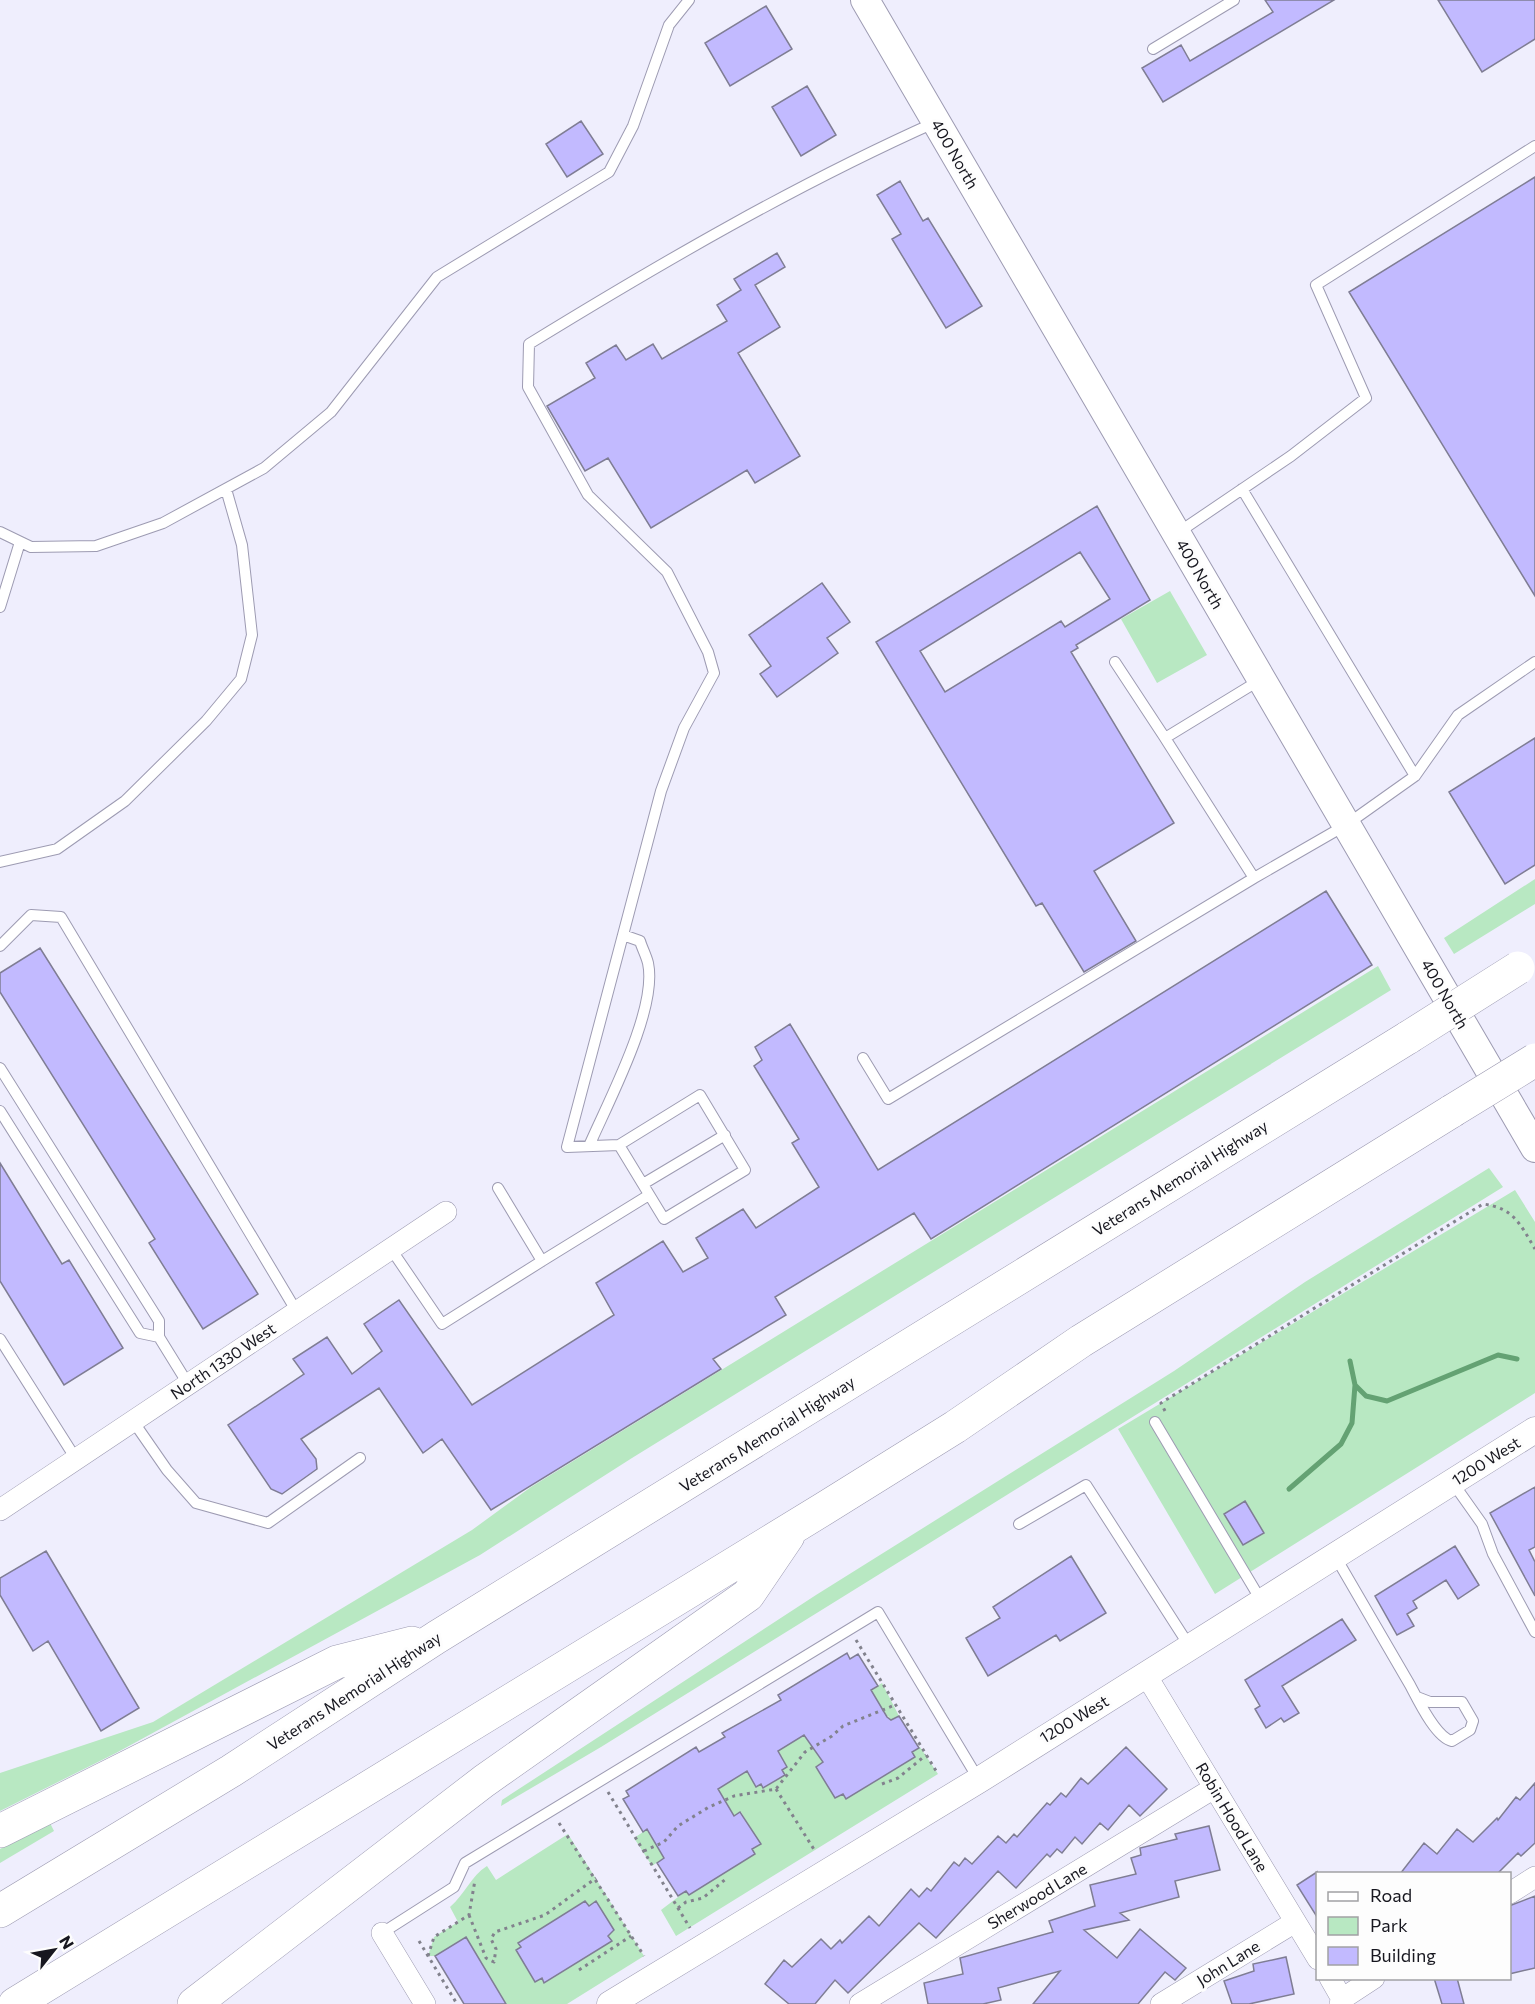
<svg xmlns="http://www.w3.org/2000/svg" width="1535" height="2004" font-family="Commissioner,sans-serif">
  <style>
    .green { fill: #b8e8c2 }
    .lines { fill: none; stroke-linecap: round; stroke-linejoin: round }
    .stream { stroke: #64a273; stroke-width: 5 }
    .building { fill: #c2baff; stroke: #7f7d94; stroke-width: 1.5; fill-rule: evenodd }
    .service-casing { stroke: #9d9bb2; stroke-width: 12 }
    .minor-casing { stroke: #9d9bb2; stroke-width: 22 }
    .tertiary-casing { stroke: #9d9bb2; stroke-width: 27 }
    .secondary-casing { stroke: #9d9bb2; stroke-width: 30 }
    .motorway-casing { stroke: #9d9bb2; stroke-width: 34 }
    .path { stroke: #82828d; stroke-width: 3; stroke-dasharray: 3 4.5; stroke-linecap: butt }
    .service { stroke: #fff; stroke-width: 10 }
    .minor { stroke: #fff; stroke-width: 21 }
    .tertiary { stroke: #fff; stroke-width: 26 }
    .secondary { stroke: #fff; stroke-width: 28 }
    .motorway { stroke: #fff; stroke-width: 33 }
    .motorway-bridge-casing { stroke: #9d9bb2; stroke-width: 34; stroke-linecap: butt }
    .motorway-bridge { stroke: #fff; stroke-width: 33 }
    .labels { text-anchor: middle; stroke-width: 6; stroke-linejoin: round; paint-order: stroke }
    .street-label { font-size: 16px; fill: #17171f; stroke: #fdfdfd }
  </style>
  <rect width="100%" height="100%" fill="#efeefd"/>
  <!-- green -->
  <path class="green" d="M1170,591l37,64 -50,28 -36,-64z
    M1535,879v25l-81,50 -10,-16z
    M1378,966l13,24 -759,468 -152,97 -364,198 -116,58v-38l153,-51 319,-192 59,-43z
    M1489,1168l14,19 -902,560 -100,59 1,-6 314,-205 358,-224 131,-89z
    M1515,1190l20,32v171l-320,201 -97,-165z
    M882,1683l17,33 -8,4 -3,-4 -68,41 3,5 -7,5 19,31 8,-4 3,5 69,-42 -3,-5 8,-5 18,27 -262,162 -15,-26 25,-19 3,4 66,-41 -3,-5 8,-5 -19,-32 -7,4 -4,-6 -78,56 -18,-28 15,-10 4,4 66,-42 -3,-4 31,-15 9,15 5,-2 3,4 21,-13 -3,-5 5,-3 -9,-16 17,-14z
    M50,1823l4,8 -54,32v-14z
    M568,1834l76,122 -77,48h-61l-40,-67 -31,19h-7l6,-19 24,-15 -8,-15c15,-13 21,-31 37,-41l9,14z"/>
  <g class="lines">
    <!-- stream -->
    <path class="stream" d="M1350,1361l5,24 11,11 21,5 111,-46 19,4
      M1289,1489l52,-45 11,-21 3,-38"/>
  </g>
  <!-- building -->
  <path class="building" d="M1265,0h69l-171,102 -21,-34 39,-23 9,16 83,-49z
    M1438,0h97v39l-53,33z
    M766,6l26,43 -62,37 -25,-43z
    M807,86l29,49 -35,21 -29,-49z
    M581,121l22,33 -36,23 -21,-33z
    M1535,177v419l-186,-304z
    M900,181l23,40 5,-3 54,88 -36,22 -54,-89 9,-5 -24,-39z
    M777,253l8,14 -30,18 25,42 -42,26 62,103 -45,27 -8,-13 -96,58 -43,-70 -23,13 -38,-65 48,-28 -9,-15 30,-18 10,15 27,-16 9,15 65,-38 -10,-16 24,-15 -7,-11z
    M1097,506l53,94 -74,45 2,3 -7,4 103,171 -80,48 42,70 -52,31 -42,-69 -6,3 -160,-264zM1080,552l30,47 -45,28 -4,-6 -116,71 -25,-41z
    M822,583l28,39 -23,16 11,15 -61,44 -17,-23 11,-8 -22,-31z
    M1535,738v127l-30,19 -56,-92z
    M1326,891l46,74 -441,274 -17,-26 -139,84 11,18 -73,44 8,10 -230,141 -49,-71 -19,14 -44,-65 -78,51 15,20 1,10 -35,25 -11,-5 -43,-64 76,-51 -11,-15 34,-22 25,37 30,-23 -18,-27 35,-24 73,105 142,-90 -18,-32 67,-42 20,31 25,-14 -12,-20 47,-29 13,19 63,-41 -27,-44 7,-4 -45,-73 8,-6 -7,-13 35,-23 88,146z
    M40,948l218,346 -55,35 -54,-86 6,-4 -155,-247v-19z
    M0,1163l62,101 7,-4 54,88 -59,37 -64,-104z
    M1535,1487v60l-6,3 6,12v34l-45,-83z
    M1245,1501l19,32 -21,12 -19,-31z
    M1455,1546l24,39 -21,14 -12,-19 -33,21 4,7 -10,6 7,12 -17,9 -22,-39z
    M46,1551l93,157 -38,23 -53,-90 -15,10 -33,-56v-17z
    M1071,1556l35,57 -46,28 -4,-6 -68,41 -22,-38 34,-20 -7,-11z
    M1342,1619l14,21 -74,46 17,27 -15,9 -3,-4 -15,10 -11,-19 5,-3 -15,-26z
    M847,1653l3,6 8,-5 20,32 -7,4 16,27 4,3 8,-4 20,32 -7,4 3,5 -69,42 -3,-5 -8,4 -19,-31 7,-5 -19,-27 -26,16 9,16 -5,3 3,5 -22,13 -2,-4 -5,3 -9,-16 -29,18 16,27 6,-4 21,32 -9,5 3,5 -66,41 -3,-4 -8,5 -21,-33 7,-5 -17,-29 -4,3 -20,-33 6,-3 -3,-5 70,-44 3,5 26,-15 -3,-4 59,-33 -3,-5z
    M1126,1747l41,42 -27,27 -11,-11 -21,25 -8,-7 -18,21 -7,-7 -13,16 -5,-4 -7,8 -3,-3 -31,34 -18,-17 -62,67 -17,-15 -71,70 -13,-13 -20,24h-26l-24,-20 19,-24 8,7 29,-28 10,10 9,-9 2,3 27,-27 10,10 32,-37 8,8 8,-9 4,3 23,-29 5,4 6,-8 7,6 26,-28 8,7 8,-9 3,3 30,-34 3,2 11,-12 5,4 15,-19 7,6z
    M1535,1783v60l-14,13 -3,-3 -21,21h-97l24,-31 13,11 20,-25 16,13 24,-24 1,2 18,-23 4,3z
    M1209,1826l11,44 -45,11 4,16 -59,16 9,7 -45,10 33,28 23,-29 46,39 -11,12 -10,-8 -27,32h-105l27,-33 -62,17 3,12 -18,4h-55l-4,-21 39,-9 -3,-16 93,-26 -4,-11 46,-15 -5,-21 46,-11 -5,-16 10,-3 -1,-7 37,-9 -2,-5z
    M1317,1872v45l-20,-32z
    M1535,1896v72l-26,6v-68z
    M585,1901l4,5 7,-5 18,29 -6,6 4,5 -68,42 -2,-5 -7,4 -19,-32 5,-3 -3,-4z
    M466,1937l40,67h-42l-29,-48z
    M1286,1957l8,37 -45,10h-17l-8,-23 30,-10 -1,-7z
    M1434,1978h23l7,26h-22z"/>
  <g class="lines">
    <defs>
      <path id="service" d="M1153,49l81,-49
        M1242,489l173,287
        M0,532l31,15 65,-1 67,-23 101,-55 67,-56 106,-135 172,-105 24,-46 36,-101 20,-25
        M1176,534l115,-78 75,-58 -50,-113 219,-139
        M0,607l20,-65
        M1115,662l50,76
        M1260,680l-95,58 89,140 92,-53 69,-49 43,-61 77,-53
        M0,862l57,-13 68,-48 81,-80 35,-42 11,-44 -10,-90 -16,-56
        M0,946l31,-31 30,2 236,395
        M863,1058l25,41 366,-221
        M0,1068l159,253v16l29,47
        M0,1111l140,222 19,4
        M619,1145l45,74 81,-49 -45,-75 -81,50 -52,2 94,-356 23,-63 30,-55 -6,-21 -41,-80 -79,-77 -60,-108 1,-43c132,-81 266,-159 407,-222
        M589,1146c19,-44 69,-137 59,-183 -2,-8 -6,-15 -8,-22l-17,-6
        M643,1184l82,-49
        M498,1188l44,73 107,-66
        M391,1249l51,75 100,-63
        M0,1339l76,120
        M133,1421l34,49 29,33 72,20 92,-65
        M1155,1422l107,180
        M1453,1483l29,41 11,30 42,78
        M1019,1524l67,-39 104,162
        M1335,1556l75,129c8,15 26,53 42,56l18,-11 3,-9 -11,-19h-32l-13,-5
        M382,1933l72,-46 11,-24 413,-251 101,168"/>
      <path id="minor" d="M0,1510l446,-298
        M1146,1675l172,284
        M1510,1893l25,-16
        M382,1933l43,71
        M1330,1978l12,21 -2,5
        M1342,1999l32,-21
        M860,2004l354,-216
        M1161,2004l134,-82"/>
      <path id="tertiary" d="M610,2004l369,-224 556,-350"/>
      <path id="secondary" d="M865,0l670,1148"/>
      <path id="motorway" d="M0,1831l337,-169 75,-19
        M0,1911l231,-140 206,-134 972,-600
        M15,2004l810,-496 130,-81 126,-86 371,-230
        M194,2004l290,-223 264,-186 40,-59"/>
    </defs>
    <!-- service casing -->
    <use href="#service" class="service-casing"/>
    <!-- minor casing -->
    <use href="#minor" class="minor-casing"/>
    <!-- tertiary casing -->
    <use href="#tertiary" class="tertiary-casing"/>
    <!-- secondary casing -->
    <use href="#secondary" class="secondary-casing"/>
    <!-- motorway casing -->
    <use href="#motorway" class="motorway-casing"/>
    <!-- path -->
    <path class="path" d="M1165,1411l-4,-8 322,-199c31,4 37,20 52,45
      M856,1640l82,134
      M882,1784l16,-6 28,-23
      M776,1789l39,62
      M608,1792l82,136
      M559,1823l85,133
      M644,1851l20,-9 14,-16 31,-19 25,-11 42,-7 29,-37 27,-16 11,-10 52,-21
      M678,1908l8,-6 17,-4 24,-20
      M469,1915l17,43 8,4 2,-13 -5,-10 4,-7 50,-17 51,-37
      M419,1941l38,63
      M428,1956l6,-19 35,-22 6,-35
      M579,1970l52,-34"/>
    <!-- service -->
    <use href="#service" class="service"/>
    <!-- minor -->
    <use href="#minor" class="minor"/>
    <!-- tertiary -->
    <use href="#tertiary" class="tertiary"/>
    <!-- secondary -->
    <use href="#secondary" class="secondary"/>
    <!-- motorway -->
    <use href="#motorway" class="motorway"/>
    <defs>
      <path id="motorway-bridge" d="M1409,1037l109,-69
        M1452,1111l83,-51"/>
    </defs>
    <!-- motorway-bridge casing -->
    <use href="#motorway-bridge" class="motorway-bridge-casing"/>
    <!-- motorway-bridge -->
    <use href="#motorway-bridge" class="motorway-bridge"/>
  </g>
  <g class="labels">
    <!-- street labels -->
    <g class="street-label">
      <text transform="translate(955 154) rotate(60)" y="6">400 North</text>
      <text transform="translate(1200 574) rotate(60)" y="6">400 North</text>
      <text transform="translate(1445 994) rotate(60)" y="6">400 North</text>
      <text transform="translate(1180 1178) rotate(-32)" y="6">Veterans Memorial Highway</text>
      <text transform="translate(223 1361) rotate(-34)" y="6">North 1330 West</text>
      <text transform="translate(767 1434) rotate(-32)" y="6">Veterans Memorial Highway</text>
      <text transform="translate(1486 1461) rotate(-32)" y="6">1200 West</text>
      <text transform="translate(354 1691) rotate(-33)" y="6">Veterans Memorial Highway</text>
      <text transform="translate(1074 1719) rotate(-31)" y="6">1200 West</text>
      <text transform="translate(1232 1817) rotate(59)" y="6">Robin Hood Lane</text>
      <text transform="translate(1037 1896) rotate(-31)" y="6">Sherwood Lane</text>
      <text transform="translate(1228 1963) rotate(-32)" y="6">John Lane</text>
    </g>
  </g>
  <!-- legend -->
  <rect x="1316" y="1872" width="195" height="108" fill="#fdfdfd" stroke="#a1a1a4" stroke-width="1.5"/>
  <rect x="1328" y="1892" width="30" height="9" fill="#ffffff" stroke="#a1a1a4" stroke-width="1.5"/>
  <text x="1370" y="1902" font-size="18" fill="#17171f">Road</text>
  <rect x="1328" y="1917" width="30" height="18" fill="#b8e8c2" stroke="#a1a1a4" stroke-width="1.5"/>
  <text x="1370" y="1932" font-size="18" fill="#17171f">Park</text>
  <rect x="1328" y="1947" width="30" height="18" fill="#c2baff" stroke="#a1a1a4" stroke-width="1.5"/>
  <text x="1370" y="1962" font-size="18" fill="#17171f">Building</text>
  <!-- north arrow -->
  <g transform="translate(54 1950) rotate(59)" stroke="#fdfdfd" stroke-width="4.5" paint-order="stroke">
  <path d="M0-4.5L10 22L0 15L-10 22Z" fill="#17171f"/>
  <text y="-9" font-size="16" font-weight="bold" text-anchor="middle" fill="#17171f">N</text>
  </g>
</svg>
